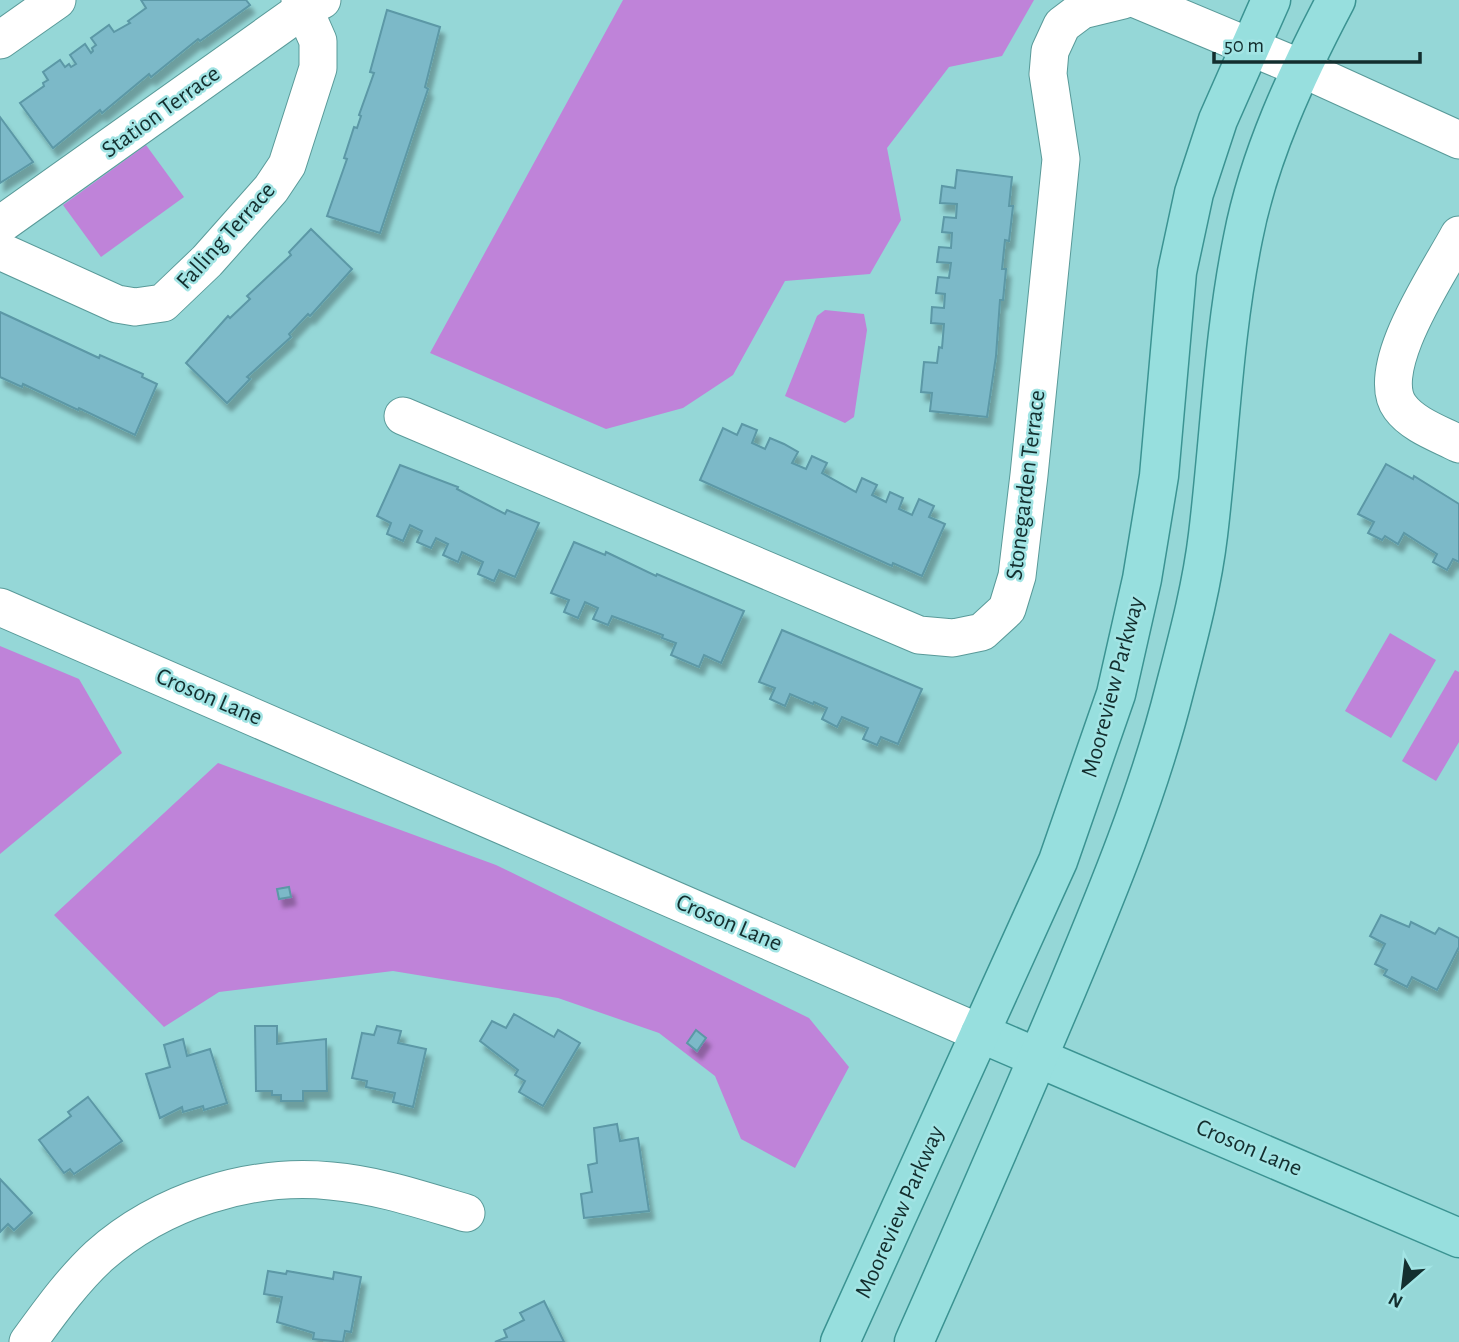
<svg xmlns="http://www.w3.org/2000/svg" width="1459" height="1342" font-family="'Alegreya Sans',sans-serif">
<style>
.green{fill:#bf83d9}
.building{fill:#7cb9c8;stroke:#5b98a6;stroke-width:2;filter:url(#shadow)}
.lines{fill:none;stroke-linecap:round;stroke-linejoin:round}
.minor-casing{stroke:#599a99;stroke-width:39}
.major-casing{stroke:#3b9392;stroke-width:41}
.minor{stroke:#fff;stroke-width:37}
.major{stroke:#97dfde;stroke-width:38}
.labels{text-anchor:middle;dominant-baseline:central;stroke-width:5;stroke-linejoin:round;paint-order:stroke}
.street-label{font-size:24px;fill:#132e2e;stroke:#a2e4e4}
</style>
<defs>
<filter id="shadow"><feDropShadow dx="4.5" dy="8" stdDeviation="2" flood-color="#0004"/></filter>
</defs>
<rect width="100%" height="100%" fill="#95d7d7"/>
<g class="green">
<polygon points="623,0 1034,0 1002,56 949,67 887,148 901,220 870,274 785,281 733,375 683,408 606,429 430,353"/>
<polygon points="146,145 184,197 101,257 63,205"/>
<polygon points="825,310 864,314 867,330 854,417 845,423 785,396 817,316"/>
<polygon points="1390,633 1436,660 1391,738 1345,711"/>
<polygon points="0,646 79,679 122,753 0,854"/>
<polygon points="1455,670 1459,672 1459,742 1436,781 1402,761"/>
<polygon points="218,763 496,865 809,1018 849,1067 795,1168 741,1139 715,1076 659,1033 558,998 393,971 219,992 164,1027 54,915"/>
</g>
<g class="building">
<polygon points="141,0 246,0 250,5 200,41 198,39 151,77 149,74 102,113 100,110 53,148 20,103 44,86 43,83 48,80 43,72 60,60 65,67 69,64 71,67 76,64 70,55 85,44 91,53 93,51 92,48 96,45 91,38 109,25 114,32 130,23 128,21 146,8"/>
<polygon points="387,10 440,27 425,87 428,89 380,233 327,216 347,159 344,158 354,127 357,128 361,116 359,115 374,73 370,72"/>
<polygon points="0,117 33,162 0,183"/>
<polygon points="957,170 1012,177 1009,206 1013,206 1009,241 1005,240 1002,269 1006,269 1003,300 1000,300 996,356 987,417 930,411 932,393 921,392 924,362 937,363 939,347 942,348 944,324 931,323 932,307 944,308 945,294 936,293 938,277 949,278 951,263 937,262 939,247 951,248 952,233 942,232 944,217 956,218 957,204 940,203 942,186 955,188"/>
<polygon points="311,229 352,269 310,316 308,314 289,334 291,337 247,377 250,379 227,403 186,363 228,316 230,318 250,299 247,296 291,255 289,252"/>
<polygon points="0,312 99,358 100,355 143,374 142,377 157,384 135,435 79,408 78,410 23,384 22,387 0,377"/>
<polygon points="742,424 757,430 752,443 765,449 770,438 784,444 798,452 792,463 806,469 812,456 827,463 822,473 856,492 862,478 877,485 872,495 886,502 890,492 903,498 899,509 912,515 919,499 934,506 929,517 945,524 922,576 893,563 892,566 700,480 723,428 737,435"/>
<polygon points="1386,464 1413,479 1414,476 1459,504 1459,562 1453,559 1447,570 1433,562 1437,554 1404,533 1398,544 1385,536 1382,540 1368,533 1374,522 1358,514"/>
<polygon points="400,465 458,487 457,489 505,514 507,510 539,523 515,577 499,570 494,581 478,574 483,562 462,552 458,562 443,555 448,544 436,538 431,548 417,542 422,531 410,525 403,541 387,534 391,523 377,516"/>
<polygon points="574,542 605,555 606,552 656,576 657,574 744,611 721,663 704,655 699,667 671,655 676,643 662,638 663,635 612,616 608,625 593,619 598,608 585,602 578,618 564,612 569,600 551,593"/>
<polygon points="782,630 922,689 898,744 881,737 877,745 863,739 868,728 842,717 837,727 822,719 827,708 814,702 813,704 790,694 785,706 770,699 775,688 759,682"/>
<polygon points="289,887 291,897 279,899 277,889"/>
<polygon points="1381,915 1409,927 1411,922 1435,934 1439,928 1459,938 1459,947 1437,990 1412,977 1407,987 1384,975 1387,970 1375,964 1385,944 1370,936"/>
<polygon points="514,1014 554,1037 558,1030 580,1043 543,1106 519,1092 525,1081 515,1075 518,1070 480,1041 492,1021 506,1028"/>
<polygon points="255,1026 277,1026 277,1044 326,1039 327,1091 303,1091 303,1101 281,1101 281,1095 272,1095 272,1091 256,1091"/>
<polygon points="377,1026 401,1031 398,1043 426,1049 413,1107 393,1102 395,1093 366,1087 367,1081 352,1078 362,1033 374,1035"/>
<polygon points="696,1030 706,1038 697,1051 687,1043"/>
<polygon points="183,1039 187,1056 210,1049 227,1103 204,1110 203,1106 183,1112 182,1107 160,1118 146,1074 170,1067 164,1045"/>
<polygon points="88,1097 122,1141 74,1174 70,1169 64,1173 39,1140 71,1116 68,1112"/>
<polygon points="617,1124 620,1141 638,1138 649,1211 584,1218 581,1194 592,1192 588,1165 597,1163 594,1128"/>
<polygon points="0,1179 32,1213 14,1230 8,1224 0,1232"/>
<polygon points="268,1271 286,1274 287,1271 333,1279 334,1272 361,1277 351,1332 345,1331 343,1342 313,1339 314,1333 277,1322 282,1297 264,1294"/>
<polygon points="544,1301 564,1342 495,1342 507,1337 504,1330 524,1320 520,1313"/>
</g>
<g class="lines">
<g class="minor-casing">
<g id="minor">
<polyline points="1138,0 1303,69 1459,140"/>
<polyline points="0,40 57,0"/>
<polyline points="0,225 305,8 322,0"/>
<path d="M1459,235C1440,271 1372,369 1400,407C1413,425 1440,434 1459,444"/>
<polyline points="0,251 117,304 135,307 163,303 207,261 271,189 287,165 318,68 318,41 300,0"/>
<polyline points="403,416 919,635 953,638 982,632 1007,609 1017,576 1029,475 1061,159 1048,74 1050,51 1062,25 1082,10 1123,0"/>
<polyline points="0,607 980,1033"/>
<path d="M28,1342C50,1312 72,1281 99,1256C161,1201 250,1173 331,1181C378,1185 422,1200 466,1213"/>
</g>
</g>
<g class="major-casing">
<g id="major">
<polyline points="980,1033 1459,1238"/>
<polyline points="840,1342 1058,861 1116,694 1142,579 1159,476 1177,272 1194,193 1218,120 1271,0"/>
<path d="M914,1342C966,1225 1017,1107 1067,989C1108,891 1149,792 1175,688C1188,638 1202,586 1208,535C1220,436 1223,336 1243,238C1259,155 1297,74 1336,0"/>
</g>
</g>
<use href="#minor" class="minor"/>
<use href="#major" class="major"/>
</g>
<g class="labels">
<g class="street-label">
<text transform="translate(161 112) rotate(-36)">Station Terrace</text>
<text transform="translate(226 236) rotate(-48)">Falling Terrace</text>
<text transform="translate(1026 485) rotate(-83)">Stonegarden Terrace</text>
<text transform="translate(1113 687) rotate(-75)">Mooreview Parkway</text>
<text transform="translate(209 697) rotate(23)">Croson Lane</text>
<text transform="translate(729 923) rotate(23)">Croson Lane</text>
<text transform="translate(1249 1148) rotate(23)">Croson Lane</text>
<text transform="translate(900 1212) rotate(-66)">Mooreview Parkway</text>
</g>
</g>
<g transform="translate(1403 1286) rotate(208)" stroke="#a2e4e4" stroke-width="5" paint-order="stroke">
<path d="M0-5L12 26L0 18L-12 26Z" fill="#132e2e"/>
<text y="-10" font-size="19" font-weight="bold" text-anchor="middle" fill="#132e2e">N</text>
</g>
<path d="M1214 52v10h206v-10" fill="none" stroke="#132e2e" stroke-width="3.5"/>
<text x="1224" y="52" font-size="21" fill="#132e2e" stroke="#a2e4e4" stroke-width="5" paint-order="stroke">50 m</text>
</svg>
